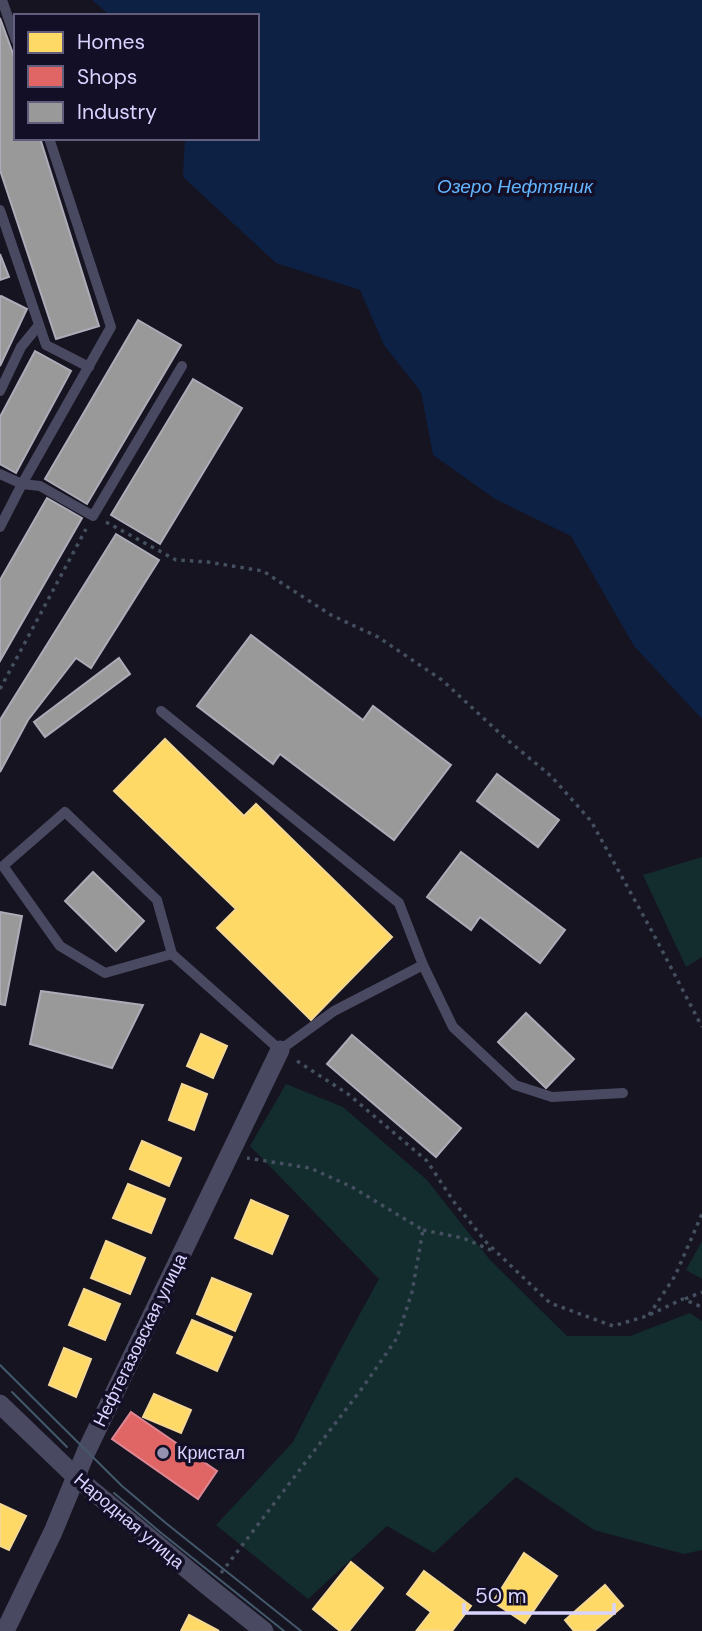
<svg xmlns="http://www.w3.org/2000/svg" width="702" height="1631" font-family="'DM Sans',sans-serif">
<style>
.green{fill:#132c2d}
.water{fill:#0d2144}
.homes{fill:#ffd966;stroke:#f4d894;stroke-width:2}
.shops{fill:#e06666;stroke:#de8794;stroke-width:2}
.industry{fill:#999;stroke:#acabb8;stroke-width:2}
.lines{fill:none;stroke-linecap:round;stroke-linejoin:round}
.path{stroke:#44505f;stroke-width:3.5;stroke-dasharray:3.5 5;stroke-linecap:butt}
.service{stroke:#4a4962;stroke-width:10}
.minor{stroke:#4a4962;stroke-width:19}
.tram{stroke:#43596b;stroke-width:2}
.poi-dot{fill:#9591b1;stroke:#130f26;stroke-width:2.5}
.labels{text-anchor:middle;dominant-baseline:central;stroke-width:7;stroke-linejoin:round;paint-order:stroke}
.street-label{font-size:18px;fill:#d9d4ff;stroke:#130f26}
.poi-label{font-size:18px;fill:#d9d4ff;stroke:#130f26;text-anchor:start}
.water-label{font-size:19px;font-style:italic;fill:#62b6ff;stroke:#130f26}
</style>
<rect width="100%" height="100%" fill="#161421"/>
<g class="green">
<polygon points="702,857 702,957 686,967 643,875"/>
<polygon points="286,1084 343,1107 427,1180 490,1260 567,1336 630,1336 690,1313 702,1321 702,1550 684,1554 594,1530 516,1477 434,1553 387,1526 308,1599 216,1525 293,1442 338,1354 379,1279 250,1146"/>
<polygon points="702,1241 702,1279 686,1270"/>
</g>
<polygon class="water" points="92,0 702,0 702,719 634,646 571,536 495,499 433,455 421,392 384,345 360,290 276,263 183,177 185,138 257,138 257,16 111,16"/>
<g class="homes">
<polygon points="165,739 244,816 256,804 392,937 311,1020 217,928 236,909 114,791"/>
<polygon points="201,1034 227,1046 213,1078 187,1066"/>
<polygon points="182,1084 207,1094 194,1130 169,1120"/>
<polygon points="142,1141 181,1158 169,1186 130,1169"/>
<polygon points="128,1184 165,1199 151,1233 113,1218"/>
<polygon points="251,1200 288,1216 272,1254 235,1238"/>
<polygon points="106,1241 145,1258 130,1294 91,1278"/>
<polygon points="212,1278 251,1294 235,1331 197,1314"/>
<polygon points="84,1289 120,1304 105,1340 69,1325"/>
<polygon points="192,1320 232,1337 217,1371 177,1353"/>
<polygon points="64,1348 91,1359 76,1397 49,1385"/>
<polygon points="154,1394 191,1410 181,1433 143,1417"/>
<polygon points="0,1504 26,1516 9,1550 0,1546"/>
<polygon points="524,1553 557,1576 525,1623 493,1602"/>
<polygon points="351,1562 383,1588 349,1631 340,1631 313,1609"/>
<polygon points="424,1571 471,1606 452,1631 417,1630 431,1612 407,1594"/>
<polygon points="605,1585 623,1606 594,1631 574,1631 565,1620"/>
<polygon points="189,1615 219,1631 181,1631"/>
</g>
<polygon class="shops" points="131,1412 217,1471 198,1499 112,1439"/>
<g class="industry">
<polygon points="0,18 16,62 16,138 40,138 99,326 56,339 0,170"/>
<polygon points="0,254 9,277 0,280"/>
<polygon points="1,296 27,309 0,366 0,298"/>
<polygon points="138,320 181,345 87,504 45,479"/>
<polygon points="35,351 71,371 16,473 0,464 0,417"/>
<polygon points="193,379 242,408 160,544 111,515"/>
<polygon points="47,498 82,518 0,661 0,580"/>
<polygon points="116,534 159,560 91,668 76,658 28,720 0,772 0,720"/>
<polygon points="251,635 363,720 373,706 451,765 394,840 280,754 273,764 197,706"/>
<polygon points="119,658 130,674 45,737 34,722"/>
<polygon points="497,774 559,820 538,847 477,801"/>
<polygon points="461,852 565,930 540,963 480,917 471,930 427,897"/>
<polygon points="93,872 144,921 116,951 65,901"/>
<polygon points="0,912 22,916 5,1005 0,1004"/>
<polygon points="41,991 143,1005 112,1068 30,1044"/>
<polygon points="526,1013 574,1059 546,1088 498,1042"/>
<polygon points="352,1035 461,1128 436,1157 327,1064"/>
</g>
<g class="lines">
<g class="path">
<polyline points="106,522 176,560 208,562 263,571 331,615 378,637 442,680 505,738 551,776 591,821 654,935 702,1027"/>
<polyline points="0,689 86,529"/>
<polyline points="297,1061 348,1094 427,1161 454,1202 486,1242 550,1303 613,1326 647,1316 683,1299 702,1307"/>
<polyline points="423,1230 463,1238 493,1251"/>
<polyline points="685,1299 702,1292"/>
<polyline points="649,1315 675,1276 702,1214"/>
<polyline points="221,1573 363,1387 397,1338 412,1292 423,1230 352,1187 310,1168 247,1158"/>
</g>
<g class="service">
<polyline points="2,0 16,40"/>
<polyline points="0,210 46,345 89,367"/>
<polyline points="0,391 21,347 39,325"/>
<polyline points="0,474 22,484 40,486 93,516 182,366"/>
<polyline points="0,527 22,484 111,327 49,138"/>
<polyline points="161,711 399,903 423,965"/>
<polyline points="172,954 105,973 60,946 3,866 65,812 157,900 172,954 280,1050 334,1011 423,965 453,1027 515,1085 552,1097 623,1093"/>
</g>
<g class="minor">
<polyline points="0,1404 76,1477 210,1588 264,1631"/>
<polyline points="5,1631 53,1532 86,1452 280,1050"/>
</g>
<g class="tram">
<polyline points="0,1365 122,1486 167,1524 301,1631"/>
<polyline points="12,1392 67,1447"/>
<polyline points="114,1493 160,1532 284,1631"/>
</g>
</g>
<circle class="poi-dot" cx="163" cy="1453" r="7"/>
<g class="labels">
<g class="street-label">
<text transform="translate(140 1340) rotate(-64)">Нефтегазовская улица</text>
<text transform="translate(129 1521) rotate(40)">Народная улица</text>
</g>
<g class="poi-label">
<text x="177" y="1453">Кристал</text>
</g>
<g class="water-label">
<text x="515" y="186">Озеро Нефтяник</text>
</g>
</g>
<rect x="14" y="14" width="245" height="126" fill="#130f26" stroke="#625e7d" stroke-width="2"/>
<rect x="28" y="32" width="35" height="21" fill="#ffd966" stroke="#625e7d" stroke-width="2"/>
<text x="77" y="49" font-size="21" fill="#d9d4ff">Homes</text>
<rect x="28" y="66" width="35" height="21" fill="#e06666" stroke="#625e7d" stroke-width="2"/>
<text x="77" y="84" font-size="21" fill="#d9d4ff">Shops</text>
<rect x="28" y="102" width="35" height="21" fill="#999999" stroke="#625e7d" stroke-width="2"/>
<text x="77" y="119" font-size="21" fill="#d9d4ff">Industry</text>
<path d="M464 1603v10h150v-10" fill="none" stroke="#d9d4ff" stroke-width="3.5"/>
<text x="475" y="1603" font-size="21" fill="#d9d4ff" stroke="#130f26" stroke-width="5" paint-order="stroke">50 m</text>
</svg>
